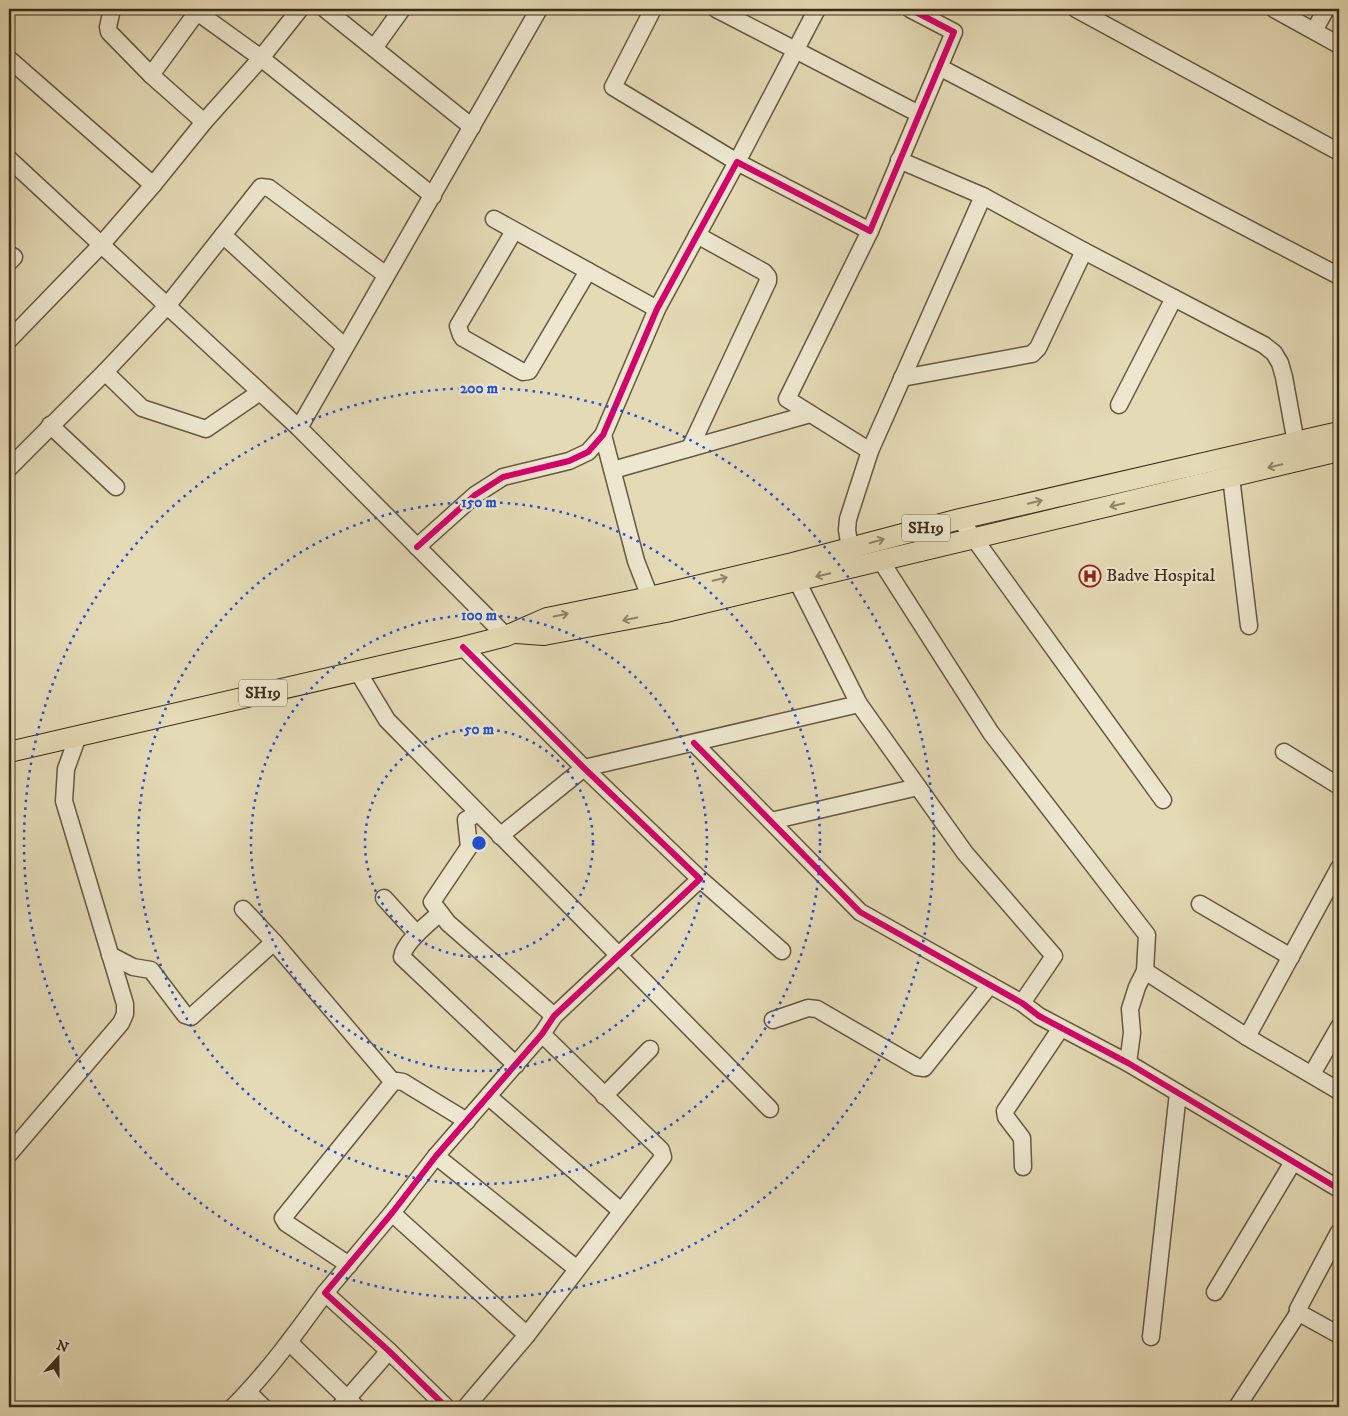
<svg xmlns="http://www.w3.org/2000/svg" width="1348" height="1416" font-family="'IM FELL DW Pica',serif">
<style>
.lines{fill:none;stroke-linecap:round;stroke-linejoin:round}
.minor-casing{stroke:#655841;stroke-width:19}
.major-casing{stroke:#3b2c1a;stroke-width:22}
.minor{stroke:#ede7cf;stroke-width:16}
.major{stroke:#e4dab5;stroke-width:20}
.cycleway-casing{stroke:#ede7cf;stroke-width:9}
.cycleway{stroke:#d6006c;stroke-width:6}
.oneway{stroke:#908368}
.ring{fill:none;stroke:#1d4ed8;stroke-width:2.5;stroke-dasharray:2.5 5}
.labels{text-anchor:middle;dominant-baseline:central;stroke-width:4.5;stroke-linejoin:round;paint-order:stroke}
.shield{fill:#ede7cf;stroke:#706450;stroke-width:1}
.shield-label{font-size:16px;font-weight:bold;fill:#3b2c1a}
.poi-label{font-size:18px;fill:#3b2c1a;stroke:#ede7cf;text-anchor:start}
.centre{fill:#1d4ed8;stroke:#ede7cf;stroke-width:2.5}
.ring-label{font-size:15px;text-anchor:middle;font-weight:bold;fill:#1d4ed8;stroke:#ede7cf;stroke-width:4.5;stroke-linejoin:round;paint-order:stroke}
</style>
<rect width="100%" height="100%" fill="#e4dab5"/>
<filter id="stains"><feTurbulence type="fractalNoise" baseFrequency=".004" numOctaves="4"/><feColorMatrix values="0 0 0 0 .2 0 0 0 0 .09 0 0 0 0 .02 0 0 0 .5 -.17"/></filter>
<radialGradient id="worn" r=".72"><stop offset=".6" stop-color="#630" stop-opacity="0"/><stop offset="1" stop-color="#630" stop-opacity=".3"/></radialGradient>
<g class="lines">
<g class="minor-casing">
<g id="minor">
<polyline points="112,9 108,27 109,32 151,75 204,122"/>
<polyline points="193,9 261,58 300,9"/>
<polyline points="325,9 472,127"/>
<polyline points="653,9 613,87 737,162 817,9"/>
<polyline points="716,9 919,114"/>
<polyline points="1076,9 1339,152"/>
<polyline points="1274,9 1339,45"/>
<polyline points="1314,31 1326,9"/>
<polyline points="374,48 402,9"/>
<polyline points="9,59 153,185"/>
<polyline points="939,67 1339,276"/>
<polyline points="151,75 197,12"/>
<polyline points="9,159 299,428 506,636"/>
<polyline points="983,196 1084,251 1264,345 1274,353 1280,363 1284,377 1298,454"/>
<polyline points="494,219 657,309"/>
<polyline points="514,231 458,326 461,335 463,338 523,372 529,371 588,271"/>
<polyline points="223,235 345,347"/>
<polyline points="9,254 14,257 9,262"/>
<polyline points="9,340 101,245 153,185 204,122 261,58 433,196"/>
<polyline points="105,372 142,408 206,429 260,392"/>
<polyline points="902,378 1032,354 1038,348 1084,251"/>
<polyline points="1119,405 1174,298"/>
<polyline points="50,425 116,487"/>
<polyline points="299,428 539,9"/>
<polyline points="603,435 636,561 650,597 652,608"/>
<polyline points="690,448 768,281 768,277 764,272 697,235"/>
<polyline points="870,451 983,196 899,160"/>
<polyline points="9,468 105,372 167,306 261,187 269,188 386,275"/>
<polyline points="613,470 810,414"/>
<polyline points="1231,477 1249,626"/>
<polyline points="960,519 1163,800"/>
<polyline points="417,547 475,495 503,477 569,461 588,452 603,435 657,309 737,162 870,231 954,32 910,9"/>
<polyline points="852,560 847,530 848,519 870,451 787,399 870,231"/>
<polyline points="881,561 991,733 1147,935 1145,971 1137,987 1130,1009 1132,1033 1128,1063"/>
<polyline points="797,581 859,704 965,853 1054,956 1022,1003"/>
<polyline points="358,672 387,720 770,1109"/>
<polyline points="694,743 860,912 1022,1003 1039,1016 1128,1063 1339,1189"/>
<polyline points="1284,752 1339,786"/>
<polyline points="478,813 466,820 469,847 432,902 448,923 554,1016"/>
<polyline points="771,821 918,787"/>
<polyline points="500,836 584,768 859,704"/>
<polyline points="700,879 782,951"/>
<polyline points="384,898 417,934"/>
<polyline points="1200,904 1291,957"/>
<polyline points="243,909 274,942 393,1082"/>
<path d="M440,913C429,923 404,942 402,957L516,1065"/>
<polyline points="110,955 133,967 151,970 185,1015 191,1017 274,942"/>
<polyline points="1145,971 1247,1037 1339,1091"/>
<polyline points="773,1020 808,1008 817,1009 917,1067 924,1068 990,985"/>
<polyline points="1247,1037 1339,868"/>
<polyline points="1312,1074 1339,1027"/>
<polyline points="604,1096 650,1049"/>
<polyline points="489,1097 621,1211"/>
<polyline points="9,1154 121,1023 125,1014 125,1004 64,801 66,769 78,736"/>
<polyline points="436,1156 577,1269"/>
<polyline points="1023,1167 1022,1138 1006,1117 1005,1111 1061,1028"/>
<polyline points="392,1213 527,1335"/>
<polyline points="1339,1232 1298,1309 1303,1315 1339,1335"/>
<polyline points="349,1265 286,1223 283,1218 393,1082 397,1081 403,1082 467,1121"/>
<polyline points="1215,1292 1293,1162"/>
<polyline points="1151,1337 1178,1093"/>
<polyline points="289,1342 356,1407"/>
<polyline points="248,1392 263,1407"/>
<path d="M233,1407C267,1373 296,1333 325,1293"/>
<polyline points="340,1407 389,1351"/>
<polyline points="446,1407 389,1351 325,1293 392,1213 436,1156 542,1034 554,1016 700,879 584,768 463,647"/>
<polyline points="466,1407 527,1335 663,1157 661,1150 542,1034"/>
<polyline points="1237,1407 1299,1312"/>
</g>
</g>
<g class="major-casing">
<g id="major">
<polyline points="516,633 544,635 666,612 1339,451"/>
<polyline points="9,752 463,647 506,636 547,618 650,597 793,563 960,519 1339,432"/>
</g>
</g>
<use href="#minor" class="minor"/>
<use href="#major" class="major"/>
<g class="cycleway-casing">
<g id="cycleway">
<polyline points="417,547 475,495 503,477 569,461 588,452 603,435 657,309 737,162 870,231 954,32 910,9"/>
<polyline points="694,743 860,912 1022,1003 1039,1016 1128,1063 1339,1189"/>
<polyline points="446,1407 389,1351 325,1293 392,1213 436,1156 542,1034 554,1016 700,879 584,768 463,647"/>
</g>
</g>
<use href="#cycleway" class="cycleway"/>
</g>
<defs><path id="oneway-shaft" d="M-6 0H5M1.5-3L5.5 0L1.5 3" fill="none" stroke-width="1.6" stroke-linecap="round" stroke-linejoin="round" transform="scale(1.25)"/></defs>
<g class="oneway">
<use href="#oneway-shaft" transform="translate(1275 466) rotate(167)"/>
<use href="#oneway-shaft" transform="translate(1035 502) rotate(-13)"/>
<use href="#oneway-shaft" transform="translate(1117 505) rotate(166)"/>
<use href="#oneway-shaft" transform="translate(877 541) rotate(-15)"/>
<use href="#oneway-shaft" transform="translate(823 575) rotate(167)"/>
<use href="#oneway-shaft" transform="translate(720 579) rotate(-13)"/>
<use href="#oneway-shaft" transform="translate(561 615) rotate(-12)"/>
<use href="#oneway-shaft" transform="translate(630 619) rotate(169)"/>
</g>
<g class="ring">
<circle cx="479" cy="843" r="114"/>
<circle cx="479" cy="843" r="228"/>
<circle cx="479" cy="843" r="341"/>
<circle cx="479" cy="843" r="455"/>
</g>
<defs>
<g id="hospital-ring" transform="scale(1.125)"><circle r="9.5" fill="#ede7cf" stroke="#8f2418" stroke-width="1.5"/><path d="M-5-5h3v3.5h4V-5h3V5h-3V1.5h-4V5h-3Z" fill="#8f2418"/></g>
</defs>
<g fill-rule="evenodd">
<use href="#hospital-ring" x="1090" y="576"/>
</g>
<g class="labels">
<g class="shield">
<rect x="902" y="514.5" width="48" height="27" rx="4"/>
<rect x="239" y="679.5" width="48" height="27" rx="4"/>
</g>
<g class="shield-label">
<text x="926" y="528">SH19</text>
<text x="263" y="693">SH19</text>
</g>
<g class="poi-label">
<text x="1106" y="576">Badve Hospital</text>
</g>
</g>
<circle cx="479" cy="843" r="8" class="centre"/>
<g class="ring-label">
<text x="479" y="393">200 m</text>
<text x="479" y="507">150 m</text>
<text x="479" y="620">100 m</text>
<text x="479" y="734">50 m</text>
</g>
<rect width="1348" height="1416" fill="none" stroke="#e4dab5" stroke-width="30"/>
<rect x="10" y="10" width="1328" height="1396" fill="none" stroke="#3b2c1a" stroke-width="2.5"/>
<rect x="15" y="15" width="1318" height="1386" fill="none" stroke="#3b2c1a"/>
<g transform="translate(58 1358) rotate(21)" stroke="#ede7cf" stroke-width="4" paint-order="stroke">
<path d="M0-4L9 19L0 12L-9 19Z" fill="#3b2c1a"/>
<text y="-8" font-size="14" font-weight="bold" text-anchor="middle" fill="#3b2c1a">N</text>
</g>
<rect width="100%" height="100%" filter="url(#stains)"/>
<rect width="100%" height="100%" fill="url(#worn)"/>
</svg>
